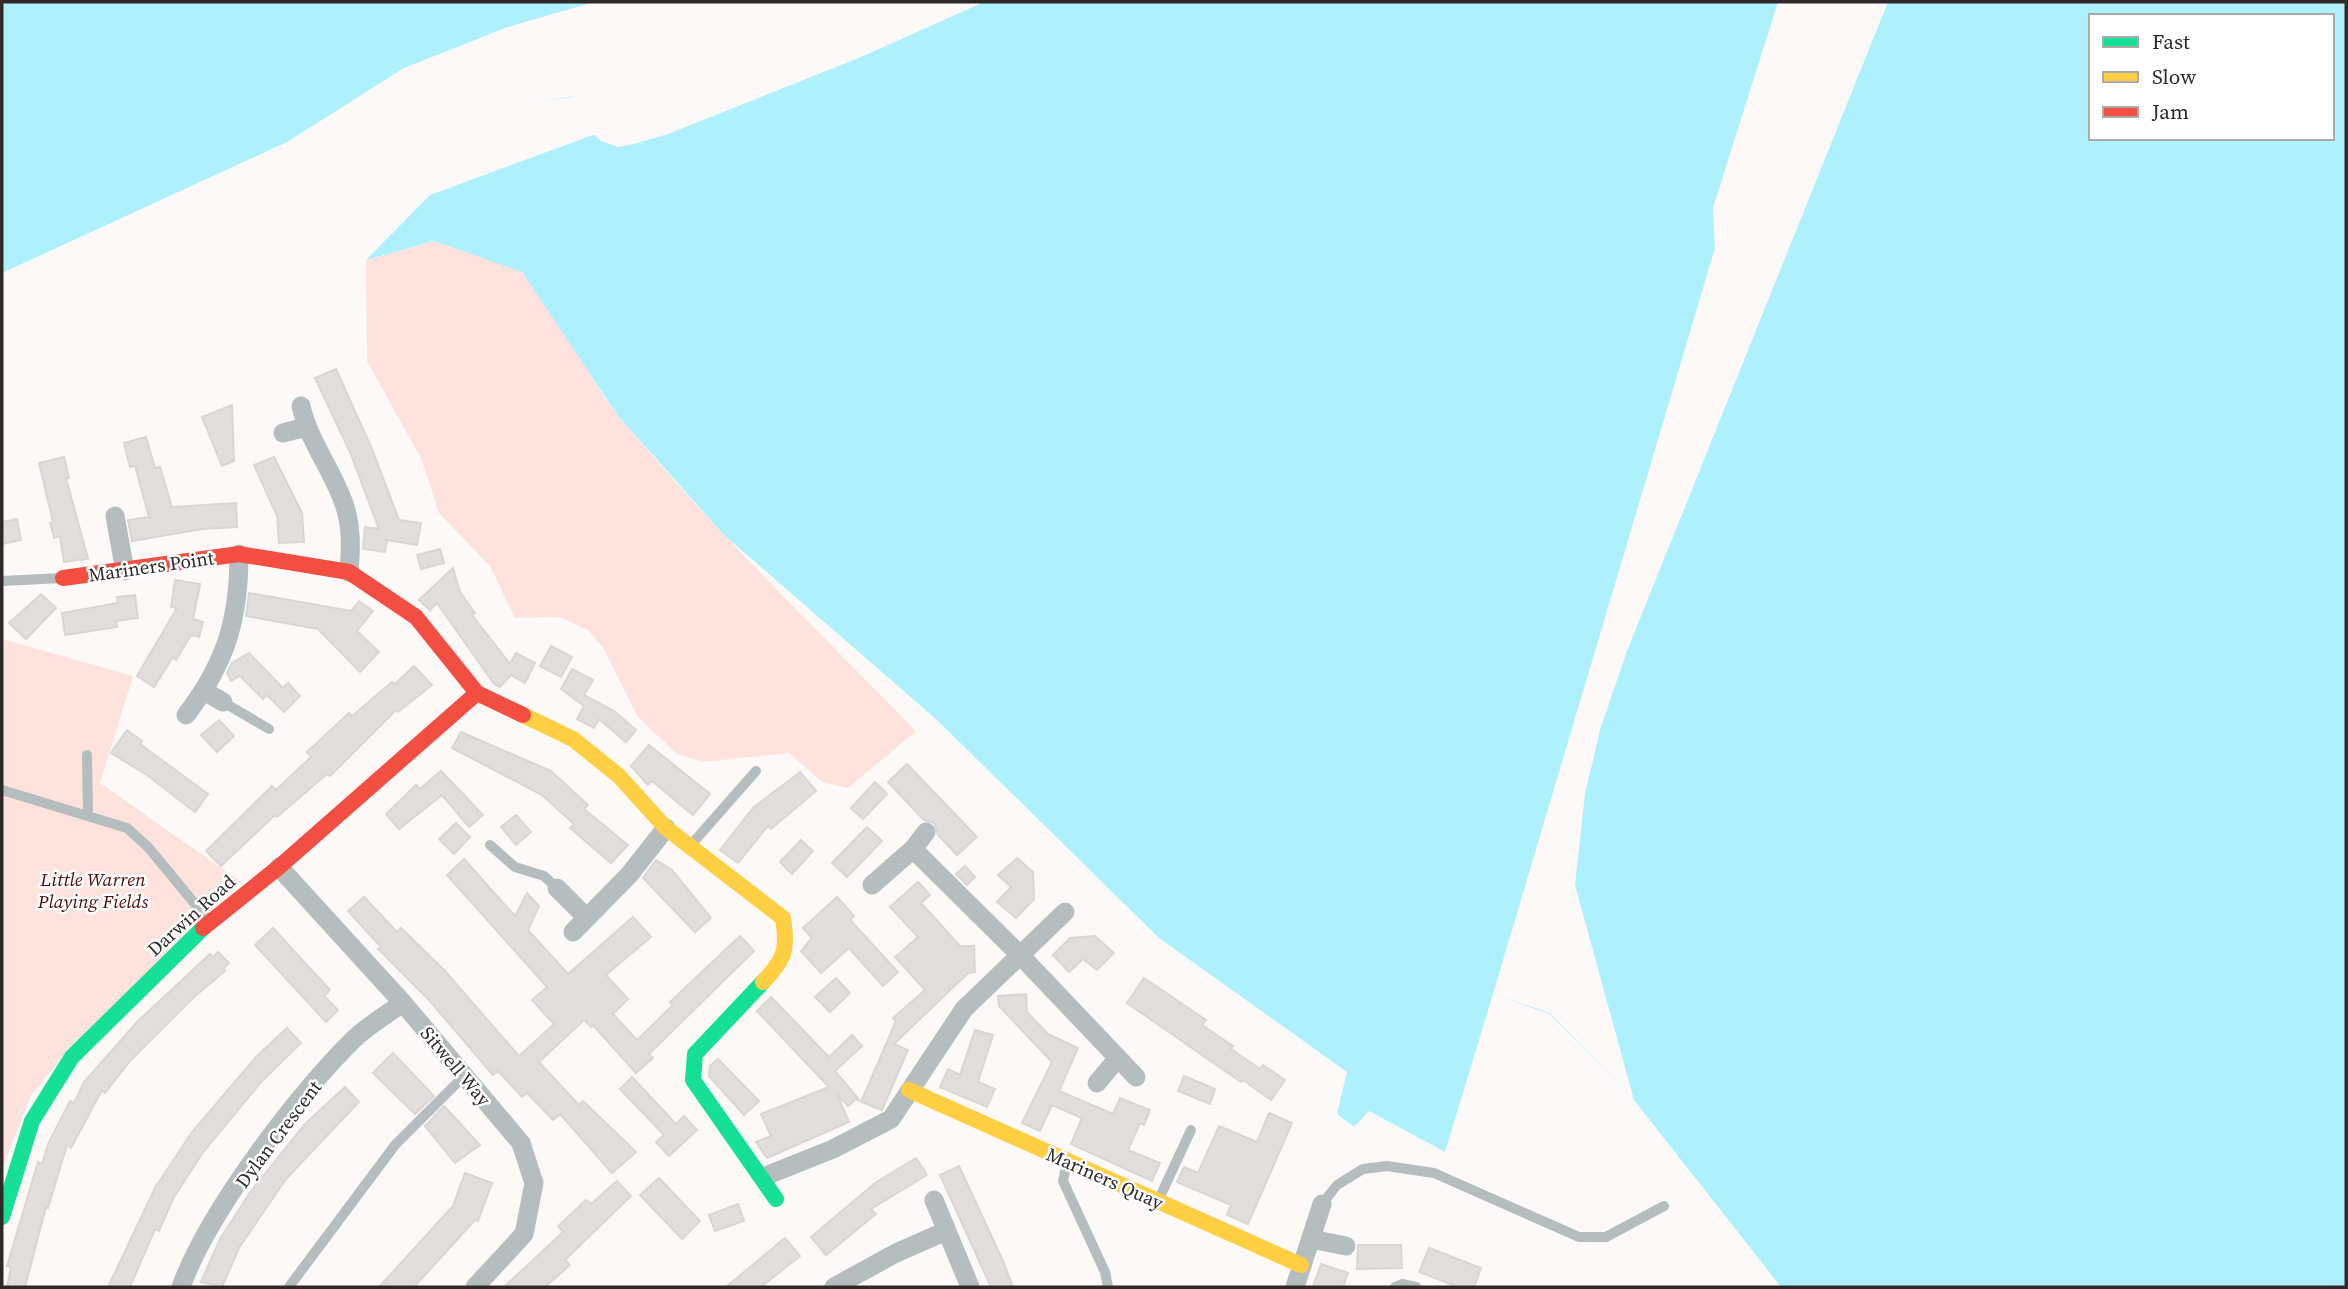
<svg xmlns="http://www.w3.org/2000/svg" width="2348" height="1289" font-family="'Source Serif 4',serif">
<style>
.green{fill:#fde2de}
.water{fill:#aef1fc;fill-rule:evenodd}
.pier{fill:#fdf9f8}
.building{fill:#e3dede;stroke:#dad6d5;stroke-width:2}
.lines{fill:none;stroke-linecap:round;stroke-linejoin:round}
.lane{stroke:#b5bdbe;stroke-width:10}
.street{stroke:#b5bdbe;stroke-width:19}
.fast{stroke:#16e098;stroke-width:16}
.slow{stroke:#ffcf43;stroke-width:16}
.jam{stroke:#f24e42;stroke-width:16}
.labels{text-anchor:middle;dominant-baseline:central;stroke-width:5;stroke-linejoin:round;paint-order:stroke}
.street-label{font-size:19px;fill:#2f2a29;stroke:#fff}
.park-label{font-size:19px;font-style:italic;fill:#520e09;stroke:#fff}
</style>
<rect width="100%" height="100%" fill="#fdf9f8"/>
<g class="green">
<path d="M434,241C466,246 498,250 522,273C565,313 583,374 620,418C712,528 816,629 916,731L848,788L822,782L789,753L703,762L677,754L638,717L604,649L588,630L559,617L515,618L490,566L439,513L422,460L367,361L366,260Z"/>
<polygon points="2,639 133,676 100,783 241,882 70,1048 31,1095 2,1169"/>
</g>
<path class="water" d="M2,2H2346V1287H1781L1634,1100L1550,1014L1493,994L1445,1152L1369,1111L1354,1127L1337,1114L1347,1072L1159,938L937,720L725,536L618,416L522,272L434,241L366,260L430,195L707,93L666,83L394,123L2,300ZM2091,16H2332V138H2091Z"/>
<g class="pier">
<polygon points="594,2 984,2 861,57 668,134 634,144 618,147 601,141 591,132 696,93 666,87 576,99 573,96 395,127 330,167 2,304 2,273 287,142 404,68 508,27"/>
<polygon points="1778,2 1888,2 1627,651 1600,730 1585,794 1575,885 1634,1100 1550,1013 1493,994 1715,248 1713,208"/>
</g>
<g class="building">
<polygon points="336,369 372,449 399,520 421,523 417,545 387,540 385,552 363,549 365,527 379,529 350,452 315,378"/>
<polygon points="232,405 234,461 222,466 202,417"/>
<polygon points="146,437 155,468 160,467 172,507 236,503 237,527 202,529 132,541 128,520 149,517 135,466 130,467 124,443"/>
<polygon points="64,457 69,478 66,478 88,559 64,562 60,536 54,538 50,523 53,522 39,463"/>
<polygon points="274,457 302,513 304,542 279,543 277,516 254,465"/>
<polygon points="17,519 21,540 2,544 2,522"/>
<polygon points="440,549 444,563 421,569 417,555"/>
<polygon points="453,568 460,592 475,613 472,615 510,664 516,653 535,663 525,683 511,675 500,687 494,684 437,603 430,610 419,600"/>
<polygon points="175,580 200,584 193,619 203,622 199,637 191,635 176,660 173,657 154,687 137,676 177,608 171,607"/>
<polygon points="249,593 351,611 359,601 373,611 357,631 379,652 360,672 318,629 246,616"/>
<polygon points="41,594 56,608 26,639 9,623"/>
<polygon points="135,595 138,618 116,621 117,627 65,635 62,613 118,603 117,597"/>
<polygon points="551,646 572,657 561,677 540,666"/>
<polygon points="249,653 283,688 288,683 300,696 284,712 267,695 263,699 240,676 231,681 227,673 232,663"/>
<polygon points="414,666 432,685 398,712 396,710 330,776 327,774 277,817 275,815 221,866 206,851 272,786 276,790 311,757 307,752 349,713 352,716 392,682 395,684"/>
<polygon points="572,669 593,680 584,695 614,711 636,730 626,742 599,719 594,728 577,719 584,706 561,689"/>
<polygon points="219,720 234,736 217,752 201,735"/>
<polygon points="127,730 142,741 140,744 208,794 195,812 147,775 111,753"/>
<polygon points="461,732 551,771 588,805 584,809 628,845 611,863 570,828 574,824 542,795 452,748"/>
<polygon points="649,745 710,794 693,815 652,781 648,785 631,766"/>
<polygon points="907,764 977,837 957,855 938,835 934,823 924,820 888,782"/>
<polygon points="441,771 483,815 469,827 442,795 399,829 386,814 416,785 420,789"/>
<polygon points="800,772 816,791 771,829 768,826 738,863 720,850 753,808"/>
<polygon points="875,782 887,794 863,819 851,808"/>
<polygon points="516,815 531,832 516,845 501,827"/>
<polygon points="456,823 470,837 454,854 439,839"/>
<polygon points="867,827 882,841 847,877 832,863"/>
<polygon points="801,840 813,851 792,874 780,862"/>
<polygon points="1017,858 1033,872 1034,899 1016,918 997,902 1011,887 998,875"/>
<polygon points="464,859 515,916 527,893 539,906 528,930 568,974 633,917 651,937 606,975 628,999 613,1014 637,1040 673,1005 670,1002 740,936 754,951 649,1054 653,1058 636,1073 593,1025 591,1027 584,1020 539,1062 579,1105 583,1101 636,1152 612,1173 560,1114 553,1120 527,1093 522,1097 498,1071 493,1075 429,1000 378,949 381,947 348,911 364,897 397,932 401,928 445,971 519,1056 554,1024 532,1000 547,987 447,875"/>
<polygon points="656,860 672,870 711,918 695,932 643,878"/>
<polygon points="965,866 975,877 967,885 956,874"/>
<polygon points="918,882 930,895 921,903 960,946 974,946 975,972 968,973 894,1044 908,1050 882,1110 861,1102 896,1021 893,1018 925,990 895,957 918,937 890,907"/>
<polygon points="837,897 854,916 850,920 898,972 883,986 849,948 821,973 801,951 812,938 803,928"/>
<polygon points="273,928 330,990 324,996 338,1010 326,1022 255,945"/>
<polygon points="1095,936 1114,953 1097,970 1083,959 1069,972 1053,955 1070,938"/>
<polygon points="218,952 229,963 223,969 225,971 194,997 130,1061 105,1093 102,1090 71,1148 67,1145 48,1208 46,1207 25,1287 7,1287 11,1267 7,1266 38,1162 42,1164 48,1144 70,1101 74,1103 84,1082 137,1022 210,954 213,957"/>
<polygon points="836,978 850,993 830,1012 815,997"/>
<polygon points="1144,978 1206,1020 1202,1025 1233,1046 1231,1049 1260,1069 1263,1065 1285,1080 1271,1100 1243,1080 1241,1082 1127,1003"/>
<polygon points="1026,994 1027,1012 1048,1034 1078,1048 1059,1091 1113,1114 1120,1098 1150,1110 1144,1125 1140,1123 1128,1150 1160,1163 1152,1181 1071,1144 1082,1118 1052,1105 1040,1131 1022,1123 1052,1062 999,1006 998,996"/>
<polygon points="771,997 829,1057 852,1035 862,1046 835,1071 860,1101 856,1099 848,1106 837,1094 849,1122 767,1158 756,1142 771,1136 761,1114 829,1087 757,1011"/>
<polygon points="287,1028 301,1043 262,1081 204,1151 174,1197 159,1231 155,1229 130,1287 108,1287 155,1188 192,1132 256,1057"/>
<polygon points="975,1030 993,1035 978,1082 995,1089 987,1107 940,1087 948,1069 960,1075"/>
<polygon points="393,1053 434,1096 415,1114 373,1073"/>
<polygon points="718,1059 759,1101 744,1115 709,1076 710,1066"/>
<polygon points="1184,1076 1215,1089 1210,1104 1178,1091"/>
<polygon points="632,1077 676,1124 684,1116 697,1130 669,1156 656,1142 664,1135 620,1089"/>
<polygon points="345,1087 359,1102 286,1179 239,1248 222,1287 201,1282 220,1239 251,1191 305,1124"/>
<polygon points="444,1106 480,1145 455,1163 425,1126"/>
<polygon points="1269,1113 1292,1123 1248,1224 1227,1215 1231,1205 1177,1182 1184,1167 1198,1173 1219,1126 1257,1142"/>
<polygon points="916,1158 927,1175 871,1209 876,1214 826,1255 811,1237 875,1183"/>
<polygon points="959,1166 1003,1261 1013,1287 991,1287 940,1175"/>
<polygon points="465,1173 492,1183 478,1221 475,1220 414,1287 379,1287 453,1206"/>
<polygon points="659,1178 700,1221 682,1239 640,1195"/>
<polygon points="617,1181 631,1196 565,1260 570,1265 545,1287 504,1287 563,1232 558,1226 586,1200 591,1204"/>
<polygon points="738,1204 744,1221 715,1231 709,1215"/>
<polygon points="785,1238 800,1256 761,1287 726,1287"/>
<polygon points="1358,1245 1401,1245 1402,1268 1357,1269"/>
<polygon points="1429,1248 1481,1268 1474,1287 1458,1287 1419,1272"/>
<polygon points="1321,1264 1348,1273 1343,1287 1313,1287"/>
</g>
<g class="lines">
<g class="lane">
<polyline points="2,581 62,578"/>
<polyline points="223,702 269,729"/>
<polyline points="87,755 88,815"/>
<polyline points="2,790 127,828 148,847 209,921"/>
<polyline points="490,845 515,867 544,876 557,888"/>
<polyline points="690,846 756,771"/>
<polyline points="1067,1162 1063,1181 1105,1272 1108,1287"/>
<polyline points="1158,1201 1191,1130"/>
<polyline points="1322,1204 1337,1185 1363,1169 1387,1166 1434,1173 1579,1237 1606,1237 1664,1206"/>
<polyline points="289,1287 395,1145 464,1076"/>
<polyline points="1395,1287 1402,1284 1416,1287"/>
</g>
<g class="street">
<path d="M301,406C309,441 331,468 343,501C352,524 351,548 349,572"/>
<polyline points="283,433 306,427"/>
<polyline points="115,516 125,571"/>
<polyline points="204,691 223,702"/>
<path d="M186,715C226,663 239,619 239,554"/>
<polyline points="913,849 1020,955 1136,1077"/>
<polyline points="279,867 403,1003 521,1143 534,1183 524,1234 475,1287"/>
<polyline points="872,885 913,849 926,832"/>
<polyline points="557,888 586,917"/>
<polyline points="573,932 629,875 666,828"/>
<polyline points="1097,1083 1117,1059"/>
<polyline points="763,1177 833,1149 891,1119 964,1009 1065,912"/>
<polyline points="934,1200 970,1287"/>
<polyline points="1311,1239 1346,1246"/>
<path d="M181,1287C208,1212 297,1095 355,1038C369,1025 387,1014 403,1003"/>
<polyline points="834,1287 896,1253 946,1231"/>
<polyline points="1295,1287 1322,1204"/>
</g>
<g class="fast">
<polyline points="763,982 695,1054 693,1080 776,1199"/>
<polyline points="2,1217 32,1121 72,1057 203,928"/>
</g>
<g class="slow">
<path d="M523,715L573,739L619,776L666,828L783,918C788,950 785,959 763,982"/>
<polyline points="909,1090 1301,1265"/>
</g>
<g class="jam">
<polyline points="63,578 239,554 349,572 416,617 477,693 523,715"/>
<polyline points="203,928 279,867 477,693"/>
</g>
</g>
<g class="labels">
<g class="street-label">
<text transform="translate(151 566) rotate(-8)">Mariners Point</text>
<text transform="translate(191 915) rotate(-42)">Darwin Road</text>
<text transform="translate(456 1066) rotate(50)">Sitwell Way</text>
<text transform="translate(278 1134) rotate(-53)">Dylan Crescent</text>
<text transform="translate(1105 1178) rotate(24)">Mariners Quay</text>
</g>
<g class="park-label">
<text x="93" y="879">Little Warren<tspan x="93" dy="22">Playing Fields</tspan></text>
</g>
</g>
<rect width="2348" height="1289" fill="none" stroke="#2f2a29" stroke-width="7"/>
<rect x="2089" y="14" width="245" height="126" fill="#ffffff" stroke="#acaaa9" stroke-width="2"/>
<rect x="2103" y="37" width="35" height="10" fill="#16e098" stroke="#acaaa9" stroke-width="2"/>
<text x="2152" y="49" font-size="21" fill="#2f2a29">Fast</text>
<rect x="2103" y="72" width="35" height="10" fill="#ffcf43" stroke="#acaaa9" stroke-width="2"/>
<text x="2152" y="84" font-size="21" fill="#2f2a29">Slow</text>
<rect x="2103" y="107" width="35" height="10" fill="#f24e42" stroke="#acaaa9" stroke-width="2"/>
<text x="2152" y="119" font-size="21" fill="#2f2a29">Jam</text>
</svg>
